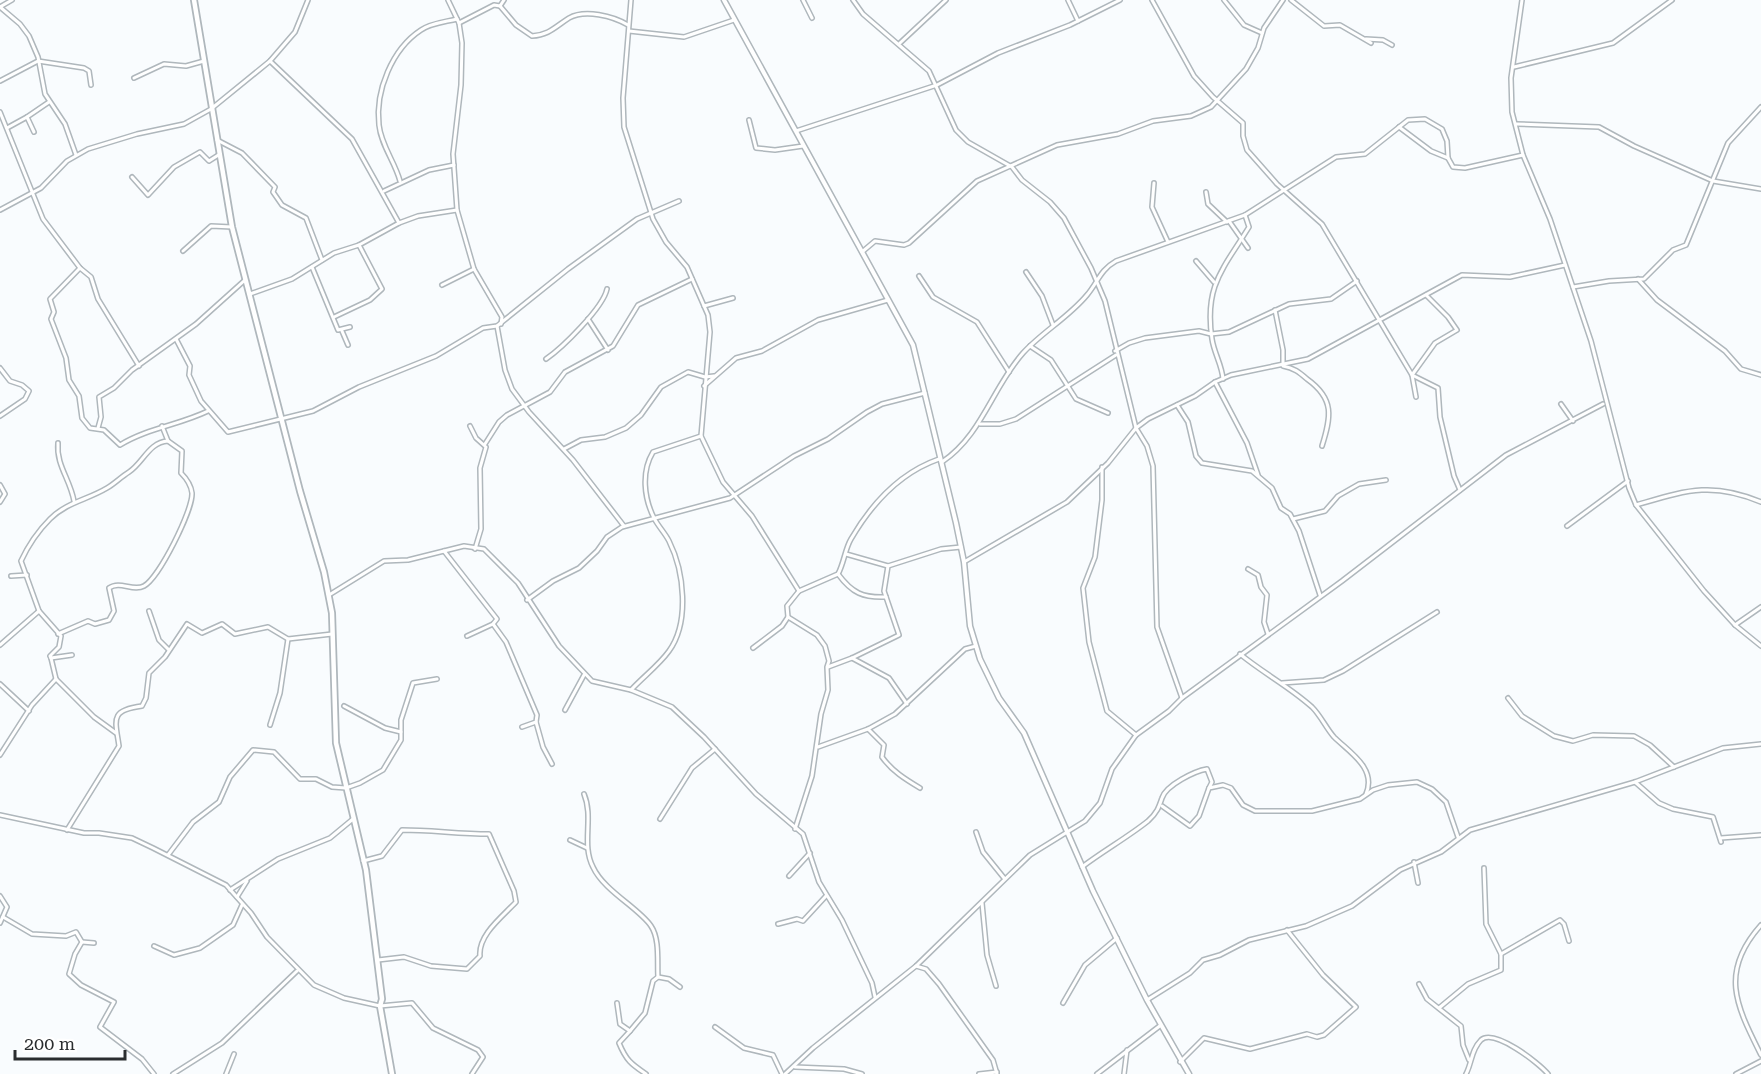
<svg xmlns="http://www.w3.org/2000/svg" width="1761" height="1074" font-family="'Roboto Serif',serif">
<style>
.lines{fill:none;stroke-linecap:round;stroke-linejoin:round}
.minor-casing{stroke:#afb7bc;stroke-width:6}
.tertiary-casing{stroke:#afb7bc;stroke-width:7}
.secondary-casing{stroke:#afb7bc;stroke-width:8}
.minor{stroke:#fff;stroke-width:3}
.tertiary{stroke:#fff;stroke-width:4}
.secondary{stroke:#fff;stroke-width:4.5}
</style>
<rect width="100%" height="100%" fill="#f9fcfe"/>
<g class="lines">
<g class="minor-casing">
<g id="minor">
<polyline points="448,0 459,23 462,43 461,85 453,154 457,210 474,269 502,317 501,324"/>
<path d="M631,0L623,98L624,127L653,219L666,242L687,267L708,315L710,332L701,436L723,482L752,516L799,591L838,574C844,563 845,549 851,539C872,503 899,473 939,459"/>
<polyline points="803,0 812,18"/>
<polyline points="853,0 863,14 929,71 956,130 968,142 1012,167 1022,180 1050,202 1064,218 1091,268 1105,301 1136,428 1147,446 1153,466 1157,627 1182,698"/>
<polyline points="1068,0 1078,21"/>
<polyline points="1152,0 1194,76 1213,97 1243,123 1243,136 1247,150 1277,184 1322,224 1412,375 1416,397"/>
<polyline points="1224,0 1244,25 1262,33"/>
<polyline points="1291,0 1324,26 1340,25 1371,43"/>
<polyline points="1522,0 1511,78 1512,112 1523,155 1550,219 1591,341 1629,488 1636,505 1704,591 1735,625 1761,646"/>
<path d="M500,6L516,25L532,36C549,35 555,27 569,18C585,9 613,16 628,25"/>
<polyline points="0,7 20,24 29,36 38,57 45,94 65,124 76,155"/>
<polyline points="0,7 12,0"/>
<polyline points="459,23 494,5 500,6 504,0"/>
<polyline points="629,31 684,37 734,20"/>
<polyline points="1366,39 1383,40 1392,45"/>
<polyline points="900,43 946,0"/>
<polyline points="270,61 352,139 399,223"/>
<polyline points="1514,67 1613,43 1672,0"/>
<polyline points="134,78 164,64 186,66 204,61"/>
<polyline points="0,81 38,61 84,68 89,71 91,85"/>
<polyline points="0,112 43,219 80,268 91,277 98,299 139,366"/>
<polyline points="27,117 49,102"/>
<polyline points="749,120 756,148 775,150 803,146"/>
<polyline points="1516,124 1599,127 1634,146 1713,181 1761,189"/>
<polyline points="1399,127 1431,151 1448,158"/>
<polyline points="7,128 27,117 34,132"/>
<polyline points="796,131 937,85 998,53 1070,25 1120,0"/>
<polyline points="217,140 242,153 275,187 273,192 282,205 306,218 322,260"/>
<polyline points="132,177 148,195 174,167 200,152 209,161 220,154"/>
<path d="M400,181C395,162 381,145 379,125C375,91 392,49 421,30C431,23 445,22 457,19"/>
<polyline points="1154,183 1152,207 1168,242"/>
<polyline points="384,191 429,170 454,165"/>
<polyline points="1206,192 1208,204 1227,222"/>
<polyline points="0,210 41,188 67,161 88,149 137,134 184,124 211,109 270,61 295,32 308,0"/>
<polyline points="1229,221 1248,248"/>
<polyline points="183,251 211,226 232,227"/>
<polyline points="862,252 875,241 904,245 909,243 977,181 1057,145 1118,134 1153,121 1191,116 1211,107 1246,69 1258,48 1264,28 1283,0"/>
<polyline points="1196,261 1214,282"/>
<polyline points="312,267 338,330 350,327"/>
<path d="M80,268L50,299L54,312L51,319L66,358L69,380L79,396L82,418L90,428L104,430L120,445C148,428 179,425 208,411"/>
<polyline points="1026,272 1042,296 1053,325"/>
<polyline points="919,276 933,297 977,322 1009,372"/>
<polyline points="1638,279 1657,300 1725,351 1741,369 1761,375"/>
<polyline points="442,285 474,269"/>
<polyline points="1573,287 1609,281 1644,279 1673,250 1686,245 1728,143 1761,107"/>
<polyline points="250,294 292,279 334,253 359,245 399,223 418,216 457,210"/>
<polyline points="1426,295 1448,317 1457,330 1435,343 1412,375 1438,388 1440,417 1454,476 1460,490"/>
<polyline points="704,306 733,298"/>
<path d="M1275,310L1283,350V366C1294,368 1299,372 1307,379C1335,399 1331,417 1322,446"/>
<polyline points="334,317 370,300 382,289 359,245"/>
<polyline points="588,319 608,350"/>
<polyline points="497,326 505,370 512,389 529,412 573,460 624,526"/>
<polyline points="342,331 348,345"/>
<polyline points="176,339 190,366 189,375 201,401 228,432 313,411 359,387 436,356 483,328 497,326 568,269 637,219 679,201"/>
<polyline points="1030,346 1051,360 1076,399 1108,413"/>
<polyline points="1115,351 1129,343 1145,338 1199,331 1211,334 1229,332 1289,304 1331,299 1357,281"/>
<path d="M546,359C562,348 603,308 607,289"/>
<polyline points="0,368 10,381 22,385 29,391 25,399 0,416"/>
<path d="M1223,379C1222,365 1214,353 1212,339C1204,286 1223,269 1249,227L1245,215"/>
<polyline points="1215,382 1247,443 1258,475"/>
<polyline points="704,386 736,358 762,351 818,320 888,300"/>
<polyline points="1561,404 1573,421"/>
<polyline points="1177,405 1188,422 1196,456 1202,463 1252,471 1272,488 1281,508 1290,514 1299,531 1320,595"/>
<polyline points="980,424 1000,424 1016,419 1116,355"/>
<polyline points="470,426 476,438 486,447 480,468 481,529 475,549"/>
<polyline points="98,428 101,417 99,397 114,388 132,370 196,324 245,280"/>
<path d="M58,443C56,465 70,479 74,501"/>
<polyline points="485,444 499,422 507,415 550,392 565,372 613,346 638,305 692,279"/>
<polyline points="564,449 581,440 605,437 626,428 641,415 661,387 688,372 705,377 714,376"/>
<path d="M942,462C982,435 992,388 1023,353C1042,332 1069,317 1087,295C1098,282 1100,270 1116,261L1245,215L1336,157L1365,154L1408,120L1425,119L1442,129L1447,141L1448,158L1453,167L1465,168L1523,155"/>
<polyline points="1102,467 1102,500 1095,557 1083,588 1089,642 1107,711 1136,735"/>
<polyline points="0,485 5,494 0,502"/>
<path d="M1636,505C1685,491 1711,481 1761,502"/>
<polyline points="1293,519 1325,511 1338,496 1359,484 1386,480"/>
<polyline points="1567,526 1628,481"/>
<polyline points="444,551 497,619 493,624 467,636"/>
<polyline points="846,554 888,566"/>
<polyline points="964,562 1067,502 1108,463 1136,428 1148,419 1195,396 1215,382 1231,375 1308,359 1462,275 1510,277 1565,265"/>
<polyline points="1248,569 1258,575 1261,587 1267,595 1264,622 1268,634"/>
<path d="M838,574C852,593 863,598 886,597"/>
<polyline points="11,576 27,575"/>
<polyline points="329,595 384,561 408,560 464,546 484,549 518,583 559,646 592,681 631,690 672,707 704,737 756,794 803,834 819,882 842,920 872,983 875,997"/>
<polyline points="527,600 553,581 579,568 597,551 607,537 622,527 730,498 794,456 828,439 867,412 882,404 925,393"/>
<polyline points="149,611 159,640 169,650"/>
<polyline points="493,624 506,642 537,715 536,722 522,727"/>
<polyline points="1735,625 1761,607"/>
<path d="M58,634L88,621L95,624L109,620L114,611L109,588C120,580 133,592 144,586C159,578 193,510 192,493C191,485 186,478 181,473L182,451L168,441L162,426"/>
<polyline points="0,645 39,611"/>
<polyline points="753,648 782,626 788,617"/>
<path d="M1240,654C1263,673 1290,687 1312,707C1321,716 1326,728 1334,737C1349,752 1377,768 1366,794"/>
<path d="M72,655L51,658L50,656L59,647L61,636L39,611L21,561C28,546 38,531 50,519C67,502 87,500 107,488C114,484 121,477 129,472C143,463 149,442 168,441"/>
<polyline points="51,658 56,679"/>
<polyline points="852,658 889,678 907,704"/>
<polyline points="828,667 852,658 899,635 884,591 888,566 941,549 961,547"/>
<polyline points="1282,683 1324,680 1343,671 1437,612"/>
<polyline points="0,684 29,711"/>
<path d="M631,690C643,677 659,665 669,651C690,622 684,571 669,541C665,533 658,526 654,518C644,498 641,472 653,452L701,436"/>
<polyline points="1508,698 1522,716 1554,736 1573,741 1593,735 1634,736 1650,745 1674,767"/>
<polyline points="344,706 385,728 401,732"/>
<polyline points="565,710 584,675"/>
<polyline points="536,722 543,747 552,764"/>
<polyline points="270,725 280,693 288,639"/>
<path d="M868,729L884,745L882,757C892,771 905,779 920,788"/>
<polyline points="818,747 868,729 895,714 965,649 976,646"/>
<polyline points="0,755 32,705 56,679 94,717 116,733"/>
<polyline points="1635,782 1659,803 1673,809 1713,817 1721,842"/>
<path d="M584,794C594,818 581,844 593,867C604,891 639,908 651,926C660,939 657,962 658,977L653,981L645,1013L630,1031"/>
<polyline points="1162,806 1190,826 1199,816 1209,788 1223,785 1231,788 1243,805 1255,811 1312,811 1360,799 1373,790 1388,785 1417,782 1432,789 1446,802 1458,837"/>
<polyline points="0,815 84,833 99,833 132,838 153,848 226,885 251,913 267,937 314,985 344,998 380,1006 412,1003 433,1028 478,1050 483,1057 472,1074"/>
<polyline points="660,819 692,768 715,749"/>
<polyline points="795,829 812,776 821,714 828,690 827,667 829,661 825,646 817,635 788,617 787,606 799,591"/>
<path d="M67,830L119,746C115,719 110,710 142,706L146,698L149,673L165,657L187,624L202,633L222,624L235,634L268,627L288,639L332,634"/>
<polyline points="976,832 983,852 1004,878"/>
<polyline points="1721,838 1761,835"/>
<polyline points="570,840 587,848"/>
<polyline points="168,855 193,822 219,802 230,777 253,750 274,752 300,779 316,779 332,787 346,788 360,783 383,770 401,740 401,720 413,683 437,679"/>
<path d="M363,861L382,856L402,830C431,830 459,834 489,834L514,891L516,902C502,917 478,935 480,956L467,969L431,966L404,957L378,960"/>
<polyline points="1414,862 1418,883"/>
<path d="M1082,867C1103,851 1128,837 1148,821C1157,813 1159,807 1162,798C1166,785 1195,771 1207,769L1212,782L1209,788"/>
<polyline points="789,876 810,853"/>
<polyline points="230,890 278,859 330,838 353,819"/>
<polyline points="0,896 7,907 0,923"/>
<polyline points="237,897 247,881"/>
<polyline points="982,903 987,955 996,986"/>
<polyline points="3,917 32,934 66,936 76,932 82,942 75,954 69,974 81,985 114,1002 100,1027 142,1059 154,1074"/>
<polyline points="778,924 797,919 803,921 826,896"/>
<path d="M1761,925C1719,972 1736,1005 1761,1055"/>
<polyline points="82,942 94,943"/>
<polyline points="154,946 174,955 200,948 233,925 242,905"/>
<polyline points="1501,954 1560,920 1564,924 1569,941"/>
<polyline points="916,966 926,969 939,984 993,1060 997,1074"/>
<polyline points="658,977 669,979 680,987"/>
<polyline points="1419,984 1427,999 1461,1026 1463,1045 1469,1060"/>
<polyline points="1147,1000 1190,973 1203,960 1220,955 1249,940 1306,926 1352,906 1400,870 1441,852 1470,830 1635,782 1723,748 1761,744"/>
<path d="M617,1003L620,1024L630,1031L619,1043C626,1060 631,1064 646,1074"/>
<polyline points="1063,1003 1085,965 1117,938"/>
<polyline points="1439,1008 1468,984 1501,970 1501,954 1486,924 1484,868"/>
<polyline points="715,1027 744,1048 773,1055 782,1074"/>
<polyline points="1180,1062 1204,1038 1250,1049 1307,1034 1317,1037 1324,1035 1356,1007 1323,975 1287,930"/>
<polyline points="795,1067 844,1069 862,1074"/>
<polyline points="173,1074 222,1043 297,971"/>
<polyline points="226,1074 234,1054"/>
<polyline points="785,1074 813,1048 916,966 1030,855 1085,821 1100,803 1112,769 1136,735 1169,711 1182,698 1342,581 1506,455 1603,404"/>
<polyline points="979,1074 997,1072"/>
<polyline points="1097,1074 1161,1025"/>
<polyline points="1124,1074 1127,1050"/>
<path d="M1466,1074C1472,1063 1471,1050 1481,1040C1494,1028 1539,1063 1548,1074"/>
<polyline points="1736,1074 1761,1061"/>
</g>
</g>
<g class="tertiary-casing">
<polyline id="tertiary" points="724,0 913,345 956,523 964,562 970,626 980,659 999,698 1024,733 1093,891 1147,1000 1189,1074"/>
</g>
<g class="secondary-casing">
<polyline id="secondary" points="194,0 232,227 300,491 324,572 332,613 336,743 366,870 382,999 380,1006 392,1074"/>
</g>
<use href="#minor" class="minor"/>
<use href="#tertiary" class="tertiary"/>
<use href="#secondary" class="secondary"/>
</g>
<path d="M15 1050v9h110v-9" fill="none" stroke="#2a2d2f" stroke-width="3"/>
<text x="24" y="1050" font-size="18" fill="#2a2d2f" stroke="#ffffff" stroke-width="4.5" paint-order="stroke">200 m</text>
</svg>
